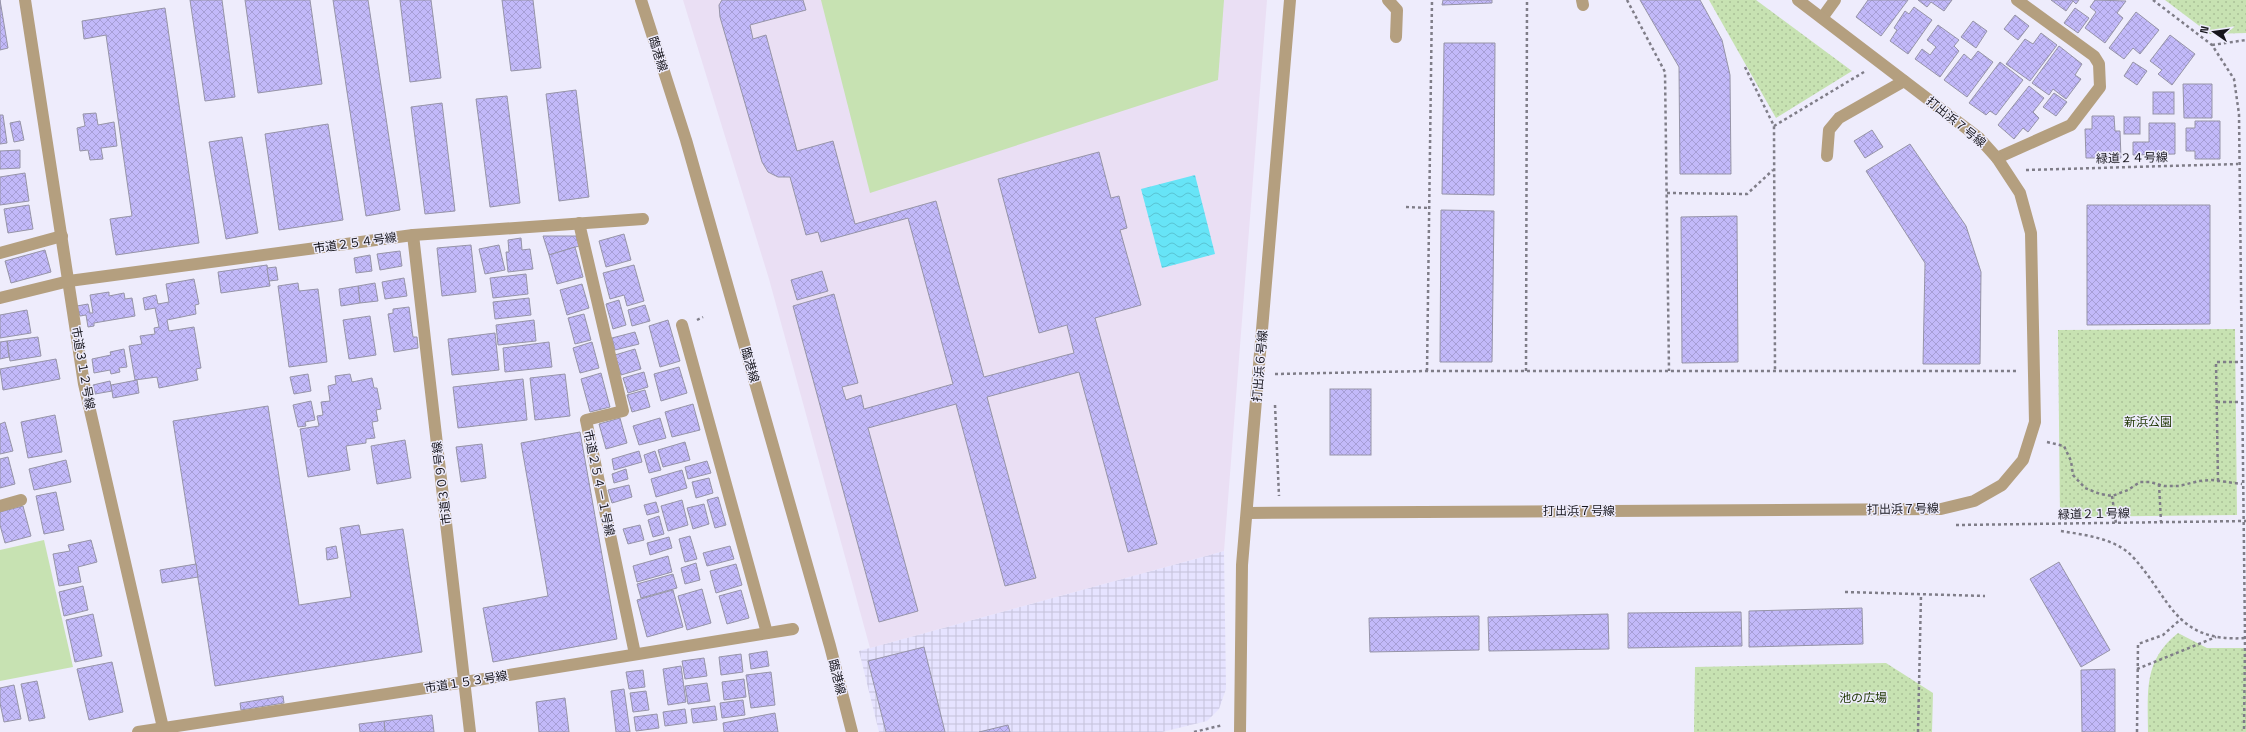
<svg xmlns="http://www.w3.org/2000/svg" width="2246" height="732" font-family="'Space Grotesk','Noto Sans JP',sans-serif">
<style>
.industrial{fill:url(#industrial-grid)}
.education{fill:#eadff4}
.park{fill:url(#park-dots)}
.garden{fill:#c7e2b2}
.water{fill:url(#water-waves)}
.building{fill:url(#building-cross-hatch);stroke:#9694a7}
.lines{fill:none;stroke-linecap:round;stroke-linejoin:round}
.path{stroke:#7f7d88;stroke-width:2.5;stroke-dasharray:3 3;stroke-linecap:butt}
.minor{stroke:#b49f7f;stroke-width:12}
.labels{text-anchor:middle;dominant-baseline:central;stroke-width:3;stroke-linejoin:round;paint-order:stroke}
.street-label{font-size:12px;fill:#16151c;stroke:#eeecfc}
.park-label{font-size:12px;fill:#1d3600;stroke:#eeecfc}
</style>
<defs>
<pattern id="industrial-grid" width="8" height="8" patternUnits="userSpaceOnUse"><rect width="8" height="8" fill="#e6e3ff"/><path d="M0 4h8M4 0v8" fill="none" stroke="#c5c2da"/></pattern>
<pattern id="park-dots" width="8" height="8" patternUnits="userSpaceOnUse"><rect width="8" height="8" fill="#c7e2b2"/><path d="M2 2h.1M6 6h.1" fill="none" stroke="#aac198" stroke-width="1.8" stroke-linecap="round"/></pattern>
<pattern id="water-waves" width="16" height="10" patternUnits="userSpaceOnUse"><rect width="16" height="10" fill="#67e4f7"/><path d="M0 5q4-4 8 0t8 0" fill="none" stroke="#59c3d3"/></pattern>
<pattern id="building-cross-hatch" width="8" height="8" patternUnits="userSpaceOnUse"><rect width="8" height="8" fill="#c2b9f9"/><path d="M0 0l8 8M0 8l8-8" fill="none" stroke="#a69ed5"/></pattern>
</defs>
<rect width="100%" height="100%" fill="#eeecfc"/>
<polygon class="industrial" points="1224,551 1226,689 1219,709 1207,721 1162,732 879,732 859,651"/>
<polygon class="education" points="683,0 1267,0 1224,551 870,648 769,279"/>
<g class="park">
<polygon points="1709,0 1756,0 1852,71 1776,118"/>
<polygon points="2165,0 2246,0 2246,33 2210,34"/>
<polygon points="2235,329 2237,515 2060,517 2058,330"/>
<path d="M2178,633L2207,648H2246V732H2148C2148,691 2143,661 2178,633Z"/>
<polygon points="1886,663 1933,693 1932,732 1694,732 1695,667"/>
</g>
<g class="garden">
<polygon points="821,0 1224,0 1218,80 870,193"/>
<polygon points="44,540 73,667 0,681 0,550"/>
</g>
<polygon class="water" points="1195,175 1215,254 1162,268 1141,189"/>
<g class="building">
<polygon points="0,0 8,48 0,50"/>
<polygon points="190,0 222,0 235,97 205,101"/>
<polygon points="245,0 310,0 322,84 258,93"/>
<polygon points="333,0 368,0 400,210 366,216"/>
<polygon points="400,0 431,0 441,78 410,82"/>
<polygon points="502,0 533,0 541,68 511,71"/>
<polygon points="722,0 803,0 806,10 750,25 753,39 766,35 797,151 833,141 855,224 936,201 984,377 1074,353 1067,325 1039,333 998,179 1099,152 1111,198 1119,196 1127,228 1120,230 1141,305 1095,318 1157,544 1128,552 1079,372 987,397 1036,578 1005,586 956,404 868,428 918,611 879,622 793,306 834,294 858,383 842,387 846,400 861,395 864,409 953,384 908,218 821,242 818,232 806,235 790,177 778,177 768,172 762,162 720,17 719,5"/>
<polygon points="1443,0 1492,0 1492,3 1442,5"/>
<polygon points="1640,0 1700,0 1722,40 1730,75 1731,174 1680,174 1679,67"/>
<polygon points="1868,0 1908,0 1881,36 1856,17"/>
<polygon points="1918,0 1952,0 1944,11 1931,2 1927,7"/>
<polygon points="2051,0 2079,0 2076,4 2073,1 2066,11"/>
<polygon points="2095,0 2126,1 2117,13 2123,18 2105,43 2085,28 2096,12 2090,7"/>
<polygon points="1914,7 1932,20 1908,54 1890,41 1897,30 1894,28 1905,11 1909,14"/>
<polygon points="165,8 199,243 116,255 110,219 132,216 106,35 84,39 82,21"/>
<polygon points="2075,8 2089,18 2078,33 2064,23"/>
<polygon points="2136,12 2159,30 2140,54 2133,48 2124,59 2109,48"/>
<polygon points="2015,15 2029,26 2018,40 2004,29"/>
<polygon points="1973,21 1987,31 1976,48 1961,37"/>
<polygon points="1938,25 1959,40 1954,46 1959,51 1940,77 1915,59 1922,49 1930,55 1936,47 1927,40"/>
<polygon points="2041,33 2057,45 2030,81 2006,64 2025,39 2033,44"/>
<polygon points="2170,35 2195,54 2172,85 2158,74 2162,70 2150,61"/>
<polygon points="1444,43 1495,43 1494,195 1442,194"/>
<polygon points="2059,46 2082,64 2075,75 2081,79 2066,99 2053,89 2049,95 2032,83"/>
<polygon points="1978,51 1993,62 1967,97 1944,80 1964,54 1971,60"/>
<polygon points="2000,62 2023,80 1996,115 1990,111 1986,115 1969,103"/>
<polygon points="2133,62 2147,71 2137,85 2124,76"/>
<polygon points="2183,84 2212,84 2212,118 2184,118"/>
<polygon points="2029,86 2044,98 2033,112 2039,118 2028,132 2023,128 2014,139 1998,125"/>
<polygon points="576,90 589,197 559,201 546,94"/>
<rect x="2153" y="92" width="21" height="22"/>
<polygon points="2054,93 2067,102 2056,116 2043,107"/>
<polygon points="507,96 520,203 490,207 476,99"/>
<polygon points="442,103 455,211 425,214 411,107"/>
<polygon points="96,113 98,125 114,122 117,146 101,148 103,159 90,160 88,150 80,151 77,128 85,126 83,114"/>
<polygon points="0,115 3,115 7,143 0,144"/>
<polygon points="2092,116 2114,116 2115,131 2120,131 2121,158 2086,158 2085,129 2092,129"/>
<rect x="2124" y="117" width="16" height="17"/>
<polygon points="20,121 24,140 14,142 10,123"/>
<polygon points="2195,121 2220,121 2220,159 2195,159 2195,151 2186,151 2186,128 2195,128"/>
<polygon points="2149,123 2175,123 2175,154 2133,155 2133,142 2149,142"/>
<polygon points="328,124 343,220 279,230 265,134"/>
<polygon points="1872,130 1883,147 1865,158 1854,141"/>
<polygon points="242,137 258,233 226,239 209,142"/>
<polygon points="1910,144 1966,226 1981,272 1980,364 1923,364 1925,263 1866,171"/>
<polygon points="20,150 20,168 0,169 0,151"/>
<polygon points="25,173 29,201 0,205 0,177"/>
<polygon points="29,205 33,229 8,233 4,209"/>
<polygon points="2087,205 2210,205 2210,324 2087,325"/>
<polygon points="1441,210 1494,211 1492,362 1440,362"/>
<polygon points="1737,216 1738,362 1682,363 1681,217"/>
<polygon points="624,234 631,260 606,267 599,241"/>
<polygon points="543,236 576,236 579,246 549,255"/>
<polygon points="521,238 522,250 530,249 533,269 508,272 506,252 509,252 508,240"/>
<polygon points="471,245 476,292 442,296 437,248"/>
<polygon points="499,245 505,270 485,274 479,249"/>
<polygon points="575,247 583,277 557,284 549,255"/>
<polygon points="45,250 51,272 11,283 5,261"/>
<polygon points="400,251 402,266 380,270 377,254"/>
<polygon points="370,255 372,271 356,273 354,258"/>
<polygon points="267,265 270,286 221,293 218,272"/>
<polygon points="634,265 644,301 627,306 624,295 610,299 603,273"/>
<polygon points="276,267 278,280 269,281 267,268"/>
<polygon points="822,271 828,291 797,300 791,280"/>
<polygon points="526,274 528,294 493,298 490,278"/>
<polygon points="404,278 407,296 385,299 382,282"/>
<polygon points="194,279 199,304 195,305 196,314 167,320 169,331 194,327 201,368 196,369 198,380 159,388 157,377 135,380 129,346 142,344 140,336 155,334 154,328 159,327 155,308 145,310 143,298 156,295 158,304 169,302 166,284"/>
<polygon points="298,283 299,291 318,289 327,362 289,367 278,286"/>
<polygon points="375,283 378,301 360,303 358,286"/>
<polygon points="582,284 589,308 567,315 560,290"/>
<polygon points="358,286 360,303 341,306 339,289"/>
<polygon points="109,292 109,296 124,293 125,299 132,298 135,316 94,323 94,326 88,327 86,315 80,316 77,306 88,304 90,313 93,313 90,295"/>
<polygon points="529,298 531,315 495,319 493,302"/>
<polygon points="619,300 626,325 613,329 606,304"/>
<polygon points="645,305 650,321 632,326 628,310"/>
<polygon points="409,307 413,337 417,337 418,348 394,352 388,314 393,313 393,309"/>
<polygon points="27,310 31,333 0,338 0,315"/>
<polygon points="584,314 591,340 575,344 568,318"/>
<polygon points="370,316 376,355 349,359 343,320"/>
<polygon points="534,320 536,341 498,345 496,325"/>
<polygon points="668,320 680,361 660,367 649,326"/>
<polygon points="635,332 639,344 615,350 612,338"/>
<polygon points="495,333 499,370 452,375 448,339"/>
<polygon points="38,337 41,356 10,361 7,341"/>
<polygon points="7,341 9,357 0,359 0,342"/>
<polygon points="549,342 552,367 505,372 503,348"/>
<polygon points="592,342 599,368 580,373 573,348"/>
<polygon points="124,349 127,367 119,368 120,372 111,374 110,370 94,373 92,359 111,355 110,352"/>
<polygon points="635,349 641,369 621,375 615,355"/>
<polygon points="56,359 60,379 3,390 0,369"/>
<polygon points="679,367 687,393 661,401 654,374"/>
<polygon points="644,372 648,387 628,393 623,378"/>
<polygon points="601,373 610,407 590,412 581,379"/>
<polygon points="308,374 311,391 294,394 290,377"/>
<polygon points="350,374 352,382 372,378 374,388 377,388 381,409 376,410 378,421 372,422 375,438 366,439 366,443 346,446 350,470 308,477 300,429 319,426 317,416 323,415 321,402 330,401 328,386 336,384 335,376"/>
<polygon points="565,374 570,416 535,420 530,378"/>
<polygon points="523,379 527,420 458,428 453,387"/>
<polygon points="137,380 139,393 113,398 111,385"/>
<polygon points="110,381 112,391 95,394 93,385"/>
<rect x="1330" y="389" width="41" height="66"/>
<polygon points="645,390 650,407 632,412 627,395"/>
<polygon points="311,401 315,420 305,422 306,426 298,427 293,405"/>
<polygon points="693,404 700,430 672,437 665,412"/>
<polygon points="268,406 299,605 351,597 340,528 359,525 361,535 403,529 422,652 215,686 173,421"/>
<polygon points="55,415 62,452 28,458 21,422"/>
<polygon points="620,418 627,443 606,449 599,424"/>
<polygon points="660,418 666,438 639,445 633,426"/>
<polygon points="5,422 13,451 0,454 0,424"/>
<polygon points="580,432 617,639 493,662 483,608 548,596 521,443"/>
<polygon points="405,440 411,478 377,484 371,446"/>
<polygon points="685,442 690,460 663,467 658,450"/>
<polygon points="482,444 486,478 461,482 456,447"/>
<polygon points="639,451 642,462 614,470 612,459"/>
<polygon points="655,451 661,470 649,473 644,455"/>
<polygon points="8,457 15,484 0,488 0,459"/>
<polygon points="66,460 71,482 34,490 29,469"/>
<polygon points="707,461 711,473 688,479 685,467"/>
<polygon points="626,469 628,479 614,483 612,474"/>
<polygon points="682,470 687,488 656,497 651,479"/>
<polygon points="709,478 713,493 696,498 692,482"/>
<polygon points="629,485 632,497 612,503 608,490"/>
<polygon points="56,492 64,530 44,534 36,496"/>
<polygon points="718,497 726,525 715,528 707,500"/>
<polygon points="682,500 688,525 668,531 661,506"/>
<polygon points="656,502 659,512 647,515 644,505"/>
<polygon points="704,504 709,524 693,529 687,508"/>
<polygon points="23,506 31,536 5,543 0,525 0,512"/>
<polygon points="659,516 664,534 653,537 648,520"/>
<polygon points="640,525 644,540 628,544 623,529"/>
<polygon points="690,536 697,559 685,562 679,539"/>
<polygon points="669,537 672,548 650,555 647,543"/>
<polygon points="91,540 97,562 78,567 81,582 59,586 53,554 70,551 68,545"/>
<polygon points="336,546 338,558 327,560 326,548"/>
<polygon points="730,546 734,559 707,566 703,553"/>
<polygon points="668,556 672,572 637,582 633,566"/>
<polygon points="2059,562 2110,650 2081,667 2030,579"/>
<polygon points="696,563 700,580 685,584 681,568"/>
<polygon points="196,564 198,577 162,583 160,570"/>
<polygon points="736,564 742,585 716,593 710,571"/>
<polygon points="673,574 677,588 641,598 637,584"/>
<polygon points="83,586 88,610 64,616 59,592"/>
<polygon points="702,589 711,623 687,630 678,596"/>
<polygon points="673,590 683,627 647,637 637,600"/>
<polygon points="741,590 749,618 727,624 719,596"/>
<polygon points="1862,608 1863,644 1749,647 1749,611"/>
<polygon points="1741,612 1742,646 1628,648 1628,613"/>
<polygon points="93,614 102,656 75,662 66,620"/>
<polygon points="1608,614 1609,649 1489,651 1488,617"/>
<polygon points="1479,616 1479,650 1370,652 1369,618"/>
<polygon points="924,647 945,732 886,732 868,661"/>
<polygon points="767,651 769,666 751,669 749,654"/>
<polygon points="741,654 743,672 721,675 719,657"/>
<polygon points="704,658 707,676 685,679 682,661"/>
<polygon points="112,662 123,712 89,720 77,669"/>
<polygon points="681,666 686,702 668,705 663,669"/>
<polygon points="2115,669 2115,732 2082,732 2081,670"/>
<polygon points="643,670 645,687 629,689 626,672"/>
<polygon points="771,672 775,705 751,708 746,675"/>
<polygon points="744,679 746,697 724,700 722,682"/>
<polygon points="37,681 45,718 29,721 21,684"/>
<polygon points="707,683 710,701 688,704 685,686"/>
<polygon points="14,685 21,719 4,722 0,703 0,688"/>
<polygon points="624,689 630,732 616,732 611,691"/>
<polygon points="646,691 649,710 633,712 630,693"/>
<polygon points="283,696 284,703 241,710 240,703"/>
<polygon points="565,698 569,732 539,732 536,702"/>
<polygon points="743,700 745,715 722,718 720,703"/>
<polygon points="715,706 717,720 693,723 691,709"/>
<polygon points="685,709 687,723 665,726 663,712"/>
<polygon points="775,713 778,732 724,732 723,723"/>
<polygon points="657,714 659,728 636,731 634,717"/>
<polygon points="432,715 434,732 385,732 384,721"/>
<polygon points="384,721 385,732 360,732 359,724"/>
<polygon points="1008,725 1010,732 979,732"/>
</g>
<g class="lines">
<g class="path">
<polyline points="1627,0 1665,72 1669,371"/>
<polyline points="2153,0 2212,45 2234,79 2239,114 2245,638 2244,732"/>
<polyline points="2212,45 2246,40"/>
<polyline points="1745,67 1774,126 1775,371"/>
<polyline points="1774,126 1864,72"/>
<polyline points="2026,170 2238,164"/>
<polyline points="1667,193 1747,194 1773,170"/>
<polyline points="1406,207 1430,208"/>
<polyline points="697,320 703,317"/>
<polyline points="1427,371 1432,0"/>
<polyline points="1526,371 1527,0"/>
<polyline points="1275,374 1427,371 2016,371"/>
<polyline points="2217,402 2241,402"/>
<polyline points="1275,405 1279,496"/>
<polyline points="2047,442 2064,446 2071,461 2073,475 2085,488 2100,494 2112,496 2128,490 2140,482 2150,482 2164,486 2179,486 2199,481 2212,480 2242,484"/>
<polyline points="2218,481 2216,362 2241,362"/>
<polyline points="2159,484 2161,522"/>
<polyline points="2112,496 2116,523"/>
<polyline points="1956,525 2246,521"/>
<path d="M2061,531C2085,535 2114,538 2132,556C2171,598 2174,643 2246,638"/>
<polyline points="1845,592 1985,596"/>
<polyline points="2137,669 2216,637"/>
<polyline points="1194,732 1223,725"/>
<polyline points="1918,732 1921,595"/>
<polyline points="2137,732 2138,644 2163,635 2181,619"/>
</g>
<g class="minor">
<polyline points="25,0 84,384 164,732"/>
<polyline points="641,0 686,140 830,646 852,732"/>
<polyline points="1388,0 1397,10 1396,37"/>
<polyline points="1582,0 1583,5"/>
<polyline points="1822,18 1835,0"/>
<polyline points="1827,156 1829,130 1839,118 1904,81"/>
<polyline points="1997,158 2071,125 2100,87 2099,64 2094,56 2017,0"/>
<polyline points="579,223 623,411 586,420 635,654"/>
<polyline points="413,235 470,732"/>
<polyline points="0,253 62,236"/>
<polyline points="0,298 69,281 413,235 643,219"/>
<polyline points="682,325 767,633"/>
<polyline points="0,506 21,500"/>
<polyline points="1247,513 1941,509 1974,501 2002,485 2023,460 2035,422 2031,233 2020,193 1997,158 1979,138 1798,0"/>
<polyline points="138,732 465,682 793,629"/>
<polyline points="1240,732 1242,565 1290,0"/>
</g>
</g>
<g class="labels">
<g class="street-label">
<text transform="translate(658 54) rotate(72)">臨港線</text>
<text transform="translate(1956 122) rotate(39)">打出浜７号線</text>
<text transform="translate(2132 158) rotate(-1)">緑道２４号線</text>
<text transform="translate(355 243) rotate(-8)">市道２５４号線</text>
<text transform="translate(750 365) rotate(74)">臨港線</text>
<text transform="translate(1260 366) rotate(-85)">打出浜６号線</text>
<text transform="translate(83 368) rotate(80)">市道３１２号線</text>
<text transform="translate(442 483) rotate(-97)">市道３０９号線</text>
<text transform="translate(599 483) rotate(78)">市道２５４－１号線</text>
<text transform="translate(1903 509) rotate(-1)">打出浜７号線</text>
<text x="1579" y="511">打出浜７号線</text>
<text transform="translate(2094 514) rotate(-1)">緑道２１号線</text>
<text transform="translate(837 677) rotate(76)">臨港線</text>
<text transform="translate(466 682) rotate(-9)">市道１５３号線</text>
</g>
<g class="park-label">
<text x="2148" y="422">新浜公園</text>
<text x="1863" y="698">池の広場</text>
</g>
</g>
<g transform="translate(2214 32) rotate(283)" stroke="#eeecfc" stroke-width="3" paint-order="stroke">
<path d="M0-3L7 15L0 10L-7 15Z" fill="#16151c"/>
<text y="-6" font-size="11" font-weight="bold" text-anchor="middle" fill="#16151c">N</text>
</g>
</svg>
